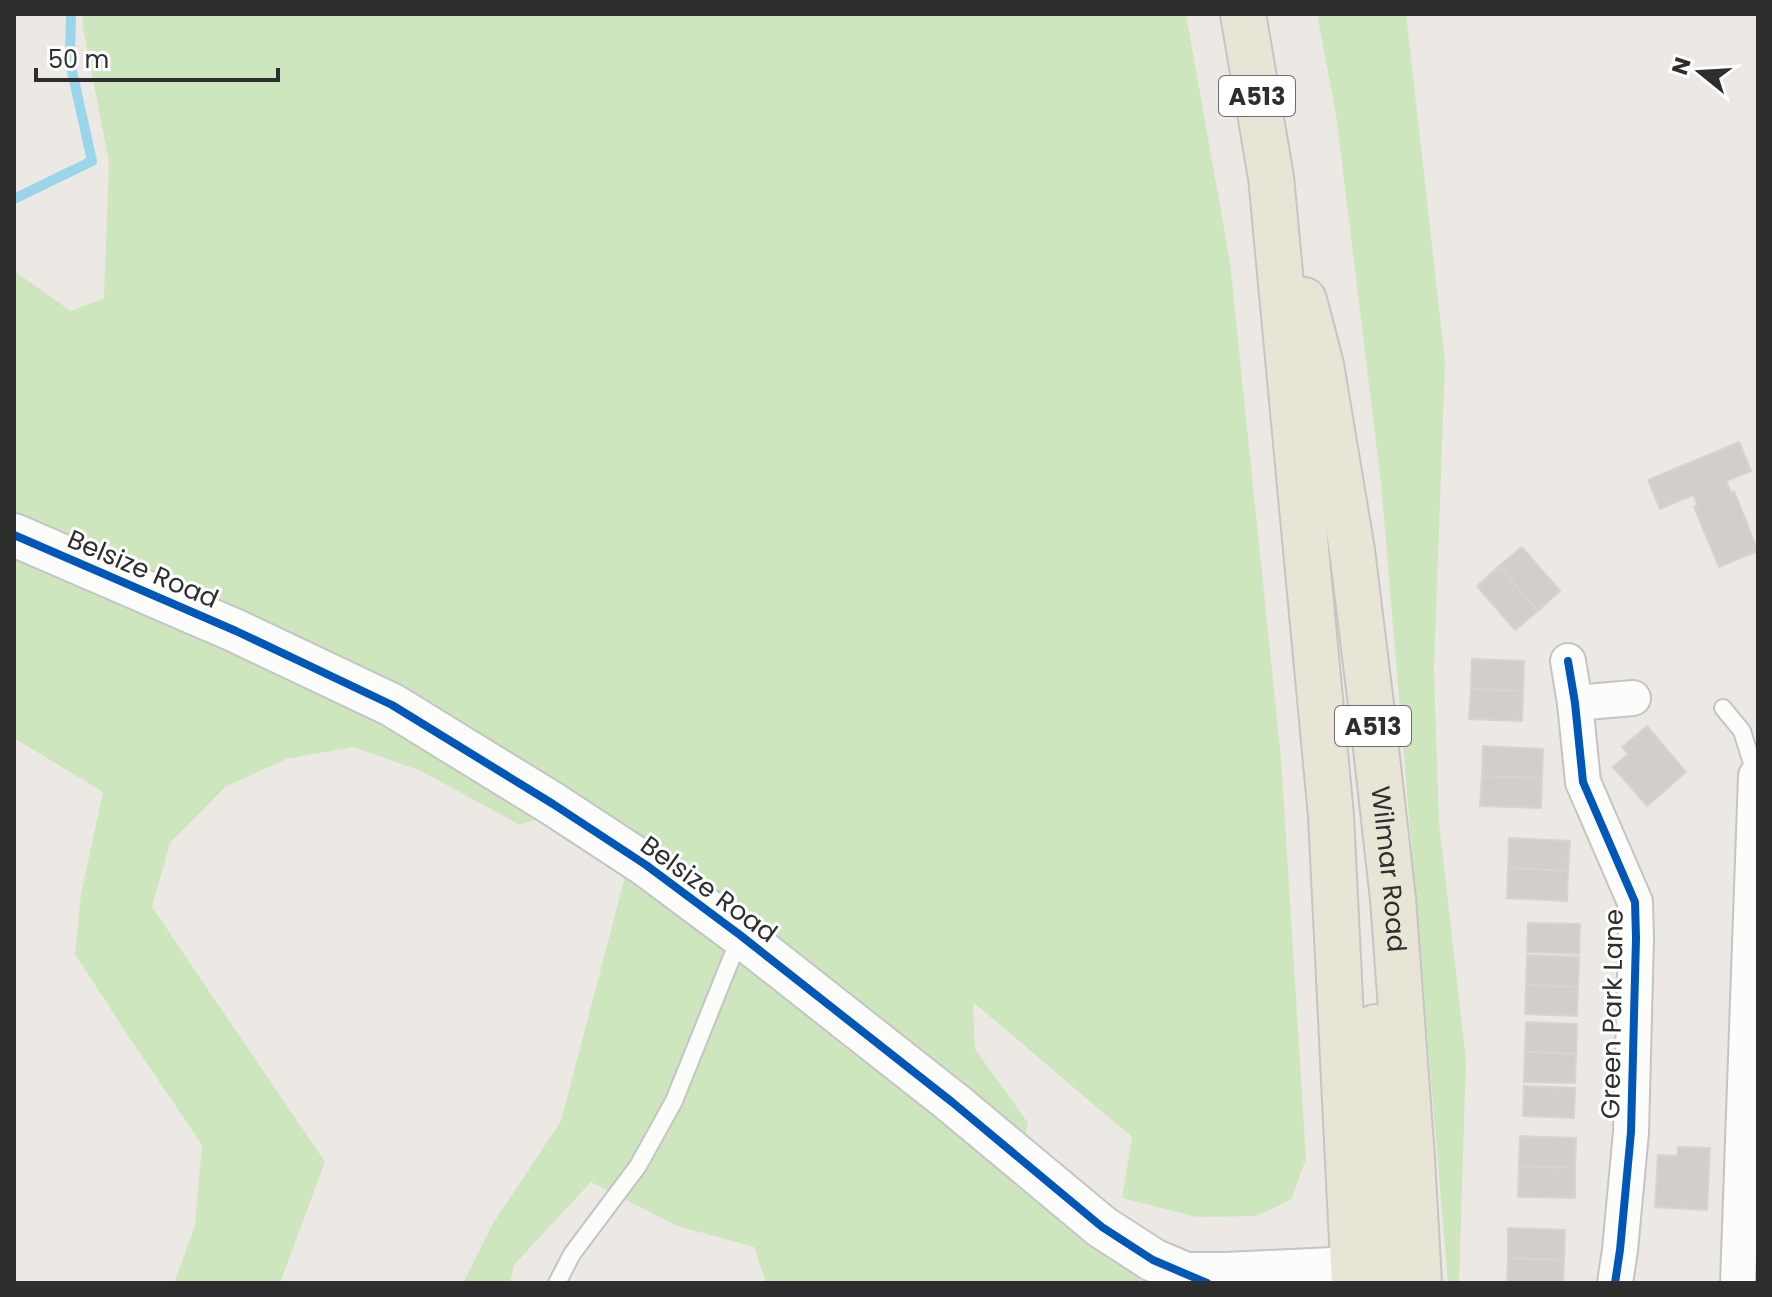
<svg xmlns="http://www.w3.org/2000/svg" width="1772" height="1297" font-family="Poppins,sans-serif">
<style>
.green{fill:#cee6be}
.lines{fill:none;stroke-linecap:round;stroke-linejoin:round}
.stream{stroke:#99d6ec;stroke-width:10}
.building{fill:#d1cecb;stroke:#d7d4d0;stroke-width:2}
.service-casing{stroke:#c5c4c5;stroke-width:20}
.minor-casing{stroke:#c5c4c5;stroke-width:38}
.tertiary-casing{stroke:#c5c4c5;stroke-width:46}
.primary-casing{stroke:#c6c5c4;stroke-width:48}
.service{stroke:#fcfcfb;stroke-width:16}
.minor{stroke:#fcfcfb;stroke-width:34}
.tertiary{stroke:#fcfcfb;stroke-width:42}
.primary{stroke:#e8e4d6;stroke-width:44}
.cycleway-casing{stroke:#fff;stroke-width:13}
.cycleway{stroke:#0057b8;stroke-width:8}
.labels{text-anchor:middle;dominant-baseline:central;stroke-width:6;stroke-linejoin:round;paint-order:stroke}
.shield{fill:#fff;stroke:#6d6d6d;stroke-width:2}
.shield-label{font-size:24px;font-weight:bold;fill:#2e2e2e}
.street-label{font-size:26px;fill:#2e2e2e;stroke:#fff}
</style>
<rect width="100%" height="100%" fill="#ece8e4"/>
<g class="green">
<polygon points="84,14 1186,14 1230,262 1281,758 1306,1159 1291,1200 1256,1216 1197,1217 1122,1198 1132,1137 973,1002 975,1049 1028,1123 1019,1170 1121,1261 1143,1283 766,1283 754,1247 678,1226 591,1182 514,1265 510,1283 463,1283 492,1225 561,1121 637,831 590,801 520,825 421,771 353,747 286,759 225,787 170,843 152,907 325,1162 280,1283 174,1283 195,1226 202,1145 123,1028 75,954 81,894 103,792 14,738 14,271 71,311 104,298 109,162 82,22"/>
<polygon points="1317,14 1406,14 1445,362 1434,669 1439,823 1466,1060 1459,1283 1448,1283 1381,483 1336,114"/>
</g>
<g class="lines">
<polyline class="stream" points="14,199 92,161 70,62 71,14"/>
</g>
<g class="building">
<polygon points="1739,442 1751,471 1726,481 1731,493 1734,491 1758,551 1719,567 1694,507 1698,505 1693,495 1660,509 1648,480"/>
<polygon points="1522,547 1560,591 1538,611 1499,566"/>
<polygon points="1499,566 1538,611 1515,630 1477,586"/>
<polygon points="1472,659 1524,661 1523,691 1471,689"/>
<polygon points="1471,689 1523,691 1522,721 1469,719"/>
<polygon points="1647,726 1686,772 1647,806 1613,767 1628,754 1622,747"/>
<polygon points="1483,746 1543,749 1542,778 1482,776"/>
<polygon points="1482,776 1542,778 1541,808 1480,806"/>
<polygon points="1509,838 1570,841 1568,871 1508,868"/>
<polygon points="1508,868 1568,871 1567,901 1507,898"/>
<polygon points="1528,923 1580,924 1579,954 1527,952"/>
<polygon points="1527,955 1579,957 1578,987 1526,985"/>
<polygon points="1526,985 1578,987 1577,1016 1525,1014"/>
<polygon points="1526,1022 1577,1024 1576,1054 1525,1052"/>
<polygon points="1525,1052 1576,1054 1575,1083 1524,1082"/>
<polygon points="1524,1086 1575,1088 1574,1118 1523,1116"/>
<polygon points="1520,1136 1576,1138 1575,1168 1519,1166"/>
<polygon points="1678,1147 1710,1148 1707,1210 1655,1207 1658,1155 1677,1156"/>
<polygon points="1519,1166 1575,1168 1575,1198 1518,1197"/>
<polygon points="1508,1228 1565,1230 1564,1260 1508,1258"/>
<polygon points="1508,1258 1564,1260 1563,1283 1507,1283"/>
</g>
<g class="lines">
<g class="service-casing">
<g id="service">
<polyline points="1723,708 1742,731 1756,776"/>
<polyline points="557,1283 572,1254 638,1166 674,1101 740,937"/>
</g>
</g>
<g class="minor-casing">
<g id="minor">
<polyline points="1568,661 1575,703 1583,782 1635,902 1636,938 1631,1132 1620,1250 1615,1283"/>
<polyline points="1575,703 1633,698"/>
<polyline points="1738,1283 1756,776"/>
</g>
</g>
<g class="tertiary-casing">
<g id="tertiary">
<polyline points="14,535 236,631 392,705 553,804 646,865 740,935 952,1102 1102,1227 1153,1260 1207,1283"/>
<polyline points="1184,1274 1226,1274 1353,1268 1383,1283"/>
</g>
</g>
<g class="primary-casing">
<g id="primary">
<polyline points="1243,14 1271,177 1331,816 1354,1283"/>
<path id="s1" d="M1304,300L1321,365L1352,550L1372,713L1393,899L1412,1158L1419,1283"/>
<polyline points="1375,1027 1377,1158 1387,1283"/>
</g>
</g>
<use href="#service" class="service"/>
<use href="#minor" class="minor"/>
<use href="#tertiary" class="tertiary"/>
<use href="#primary" class="primary"/>
<g class="cycleway-casing">
<g id="cycleway">
<polyline points="14,535 236,631 392,705 553,804 646,865 740,935 952,1102 1102,1227 1153,1260 1207,1283"/>
<polyline points="1568,661 1575,703 1583,782 1635,902 1636,938 1631,1132 1620,1250 1615,1283"/>
</g>
</g>
<use href="#cycleway" class="cycleway"/>
</g>
<g class="labels">
<g class="shield">
<rect x="1219" y="76" width="76" height="40" rx="6"/>
<rect x="1335" y="706" width="76" height="40" rx="6"/>
</g>
<g class="shield-label">
<text x="1257" y="96">A513</text>
<text x="1373" y="726">A513</text>
</g>
<g class="street-label">
<text transform="translate(143 569) rotate(23)">Belsize Road</text>
<text stroke="none"><textPath href="#s1" startOffset="576">Wilmar Road</textPath></text>
<text transform="translate(709 889) rotate(36)">Belsize Road</text>
<text transform="translate(1612 1014) rotate(-89)">Green Park Lane</text>
</g>
</g>
<rect width="1772" height="1297" fill="none" stroke="#2e2e2e" stroke-width="32"/>
<g transform="translate(1700 72) rotate(288)" stroke="#ffffff" stroke-width="6" paint-order="stroke">
<path d="M0-6L14 30L0 20L-14 30Z" fill="#2e2e2e"/>
<text y="-12" font-size="22" font-weight="bold" text-anchor="middle" fill="#2e2e2e">N</text>
</g>
<path d="M36 68v12h242v-12" fill="none" stroke="#2e2e2e" stroke-width="4"/>
<text x="48" y="68" font-size="24" fill="#2e2e2e" stroke="#ffffff" stroke-width="6" paint-order="stroke">50 m</text>
</svg>
